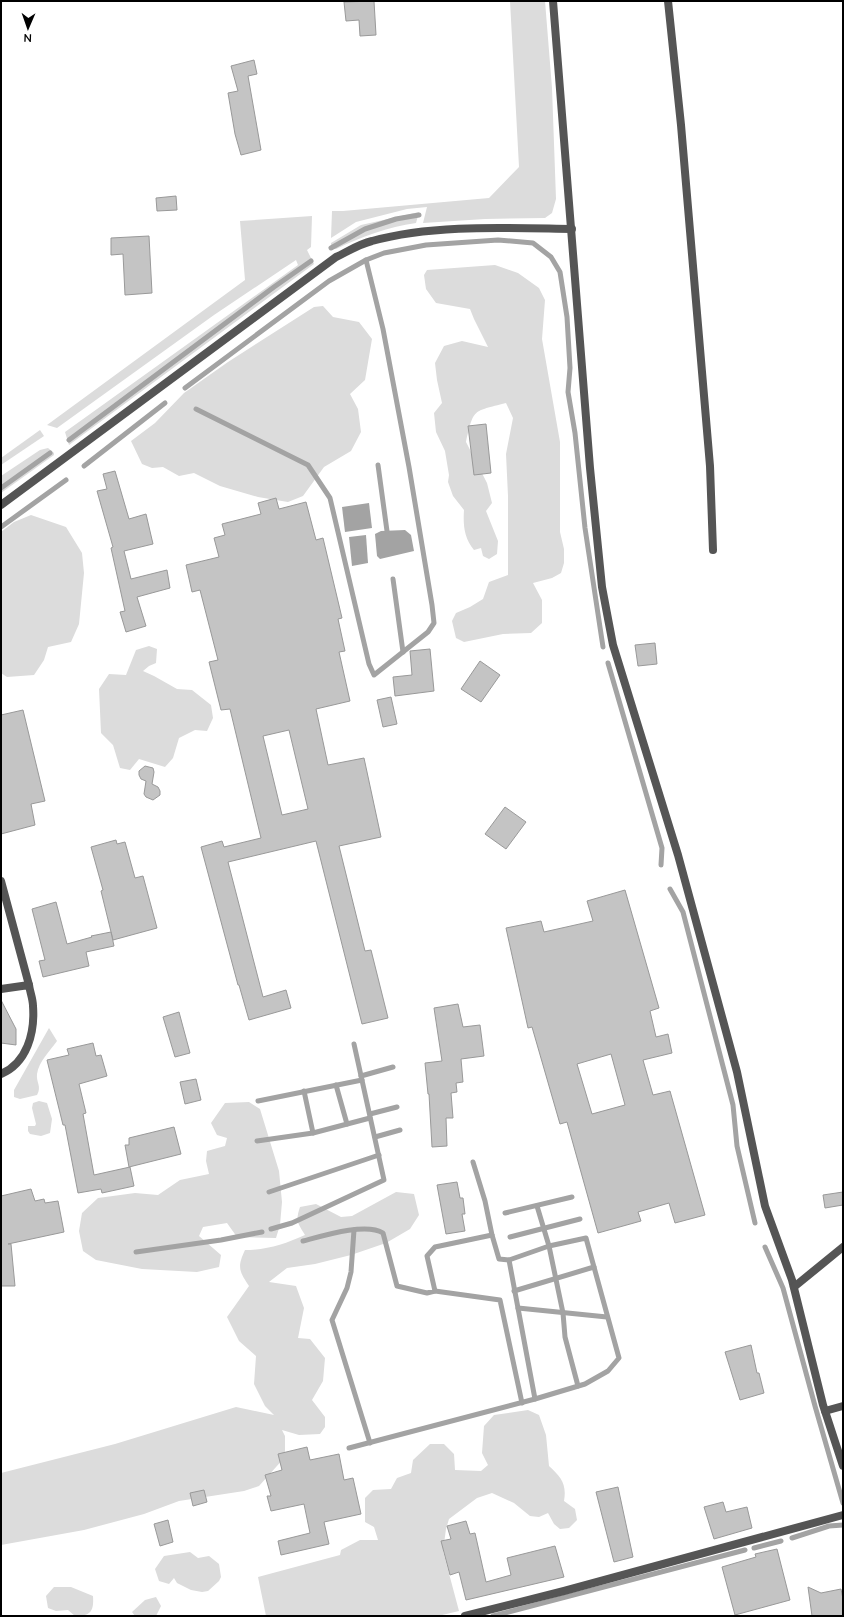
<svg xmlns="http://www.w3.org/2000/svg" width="844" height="1617" font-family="Mulish,sans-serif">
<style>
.green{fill:#dcdcdc}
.water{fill:#a3a3a3}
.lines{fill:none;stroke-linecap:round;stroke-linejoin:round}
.stream{stroke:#a3a3a3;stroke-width:5}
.building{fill:#c4c4c4;stroke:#999;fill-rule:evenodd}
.minor{stroke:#555;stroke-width:8}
</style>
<rect width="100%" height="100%" fill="#fff"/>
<g class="green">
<polygon points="510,1 545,1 552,88 556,199 552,213 545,218 485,219 423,223 427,207 407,209 356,222 331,238 332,211 343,211 489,198 519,167"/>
<path d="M419,212L416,223C388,227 361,237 336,249L331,248V243L361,225Z"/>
<polygon points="312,216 311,247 307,250 314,264 69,445 65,432 298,265 296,260 214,315 57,428 47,425 245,280 240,221"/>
<path d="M495,265L518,273L539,288L545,300L542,339L560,442V532L564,549V563L561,573L552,578L533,583L542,600V623L531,633L503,634L464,642L456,638L452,621L456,613L470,607L483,599L489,582L508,575V496L506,454L513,418L506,403C472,412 474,408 466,442L487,483L492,503L486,511L498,541L497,554L489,559L483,556L481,548L474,550C464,538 463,525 464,510L453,496L448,482L449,475L445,451L436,432L434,413L442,403L437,380L435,363L444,346L462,341L488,347L474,319L470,309L436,303L426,289L424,275L427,270Z"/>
<polygon points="323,306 333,317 359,322 372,339 365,380 350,394 358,409 361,432 351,451 324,467 303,496 288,502 258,497 220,486 194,473 179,476 163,467 152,468 142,464 131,441 155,423 184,393 228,362 314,307"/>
<polygon points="40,430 44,436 1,465 1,458"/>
<polygon points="48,448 54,453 54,455 1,493 1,476 40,450"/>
<polygon points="31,515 66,527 82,553 84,573 79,624 71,642 48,647 44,660 34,675 7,677 1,673 1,532 14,522"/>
<polygon points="149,646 157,649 156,663 149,666 143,671 154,676 177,689 192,690 211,705 213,718 207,731 195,730 179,738 173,758 165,767 139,759 130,770 120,768 113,745 101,733 99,689 109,674 126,675 136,650"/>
<path d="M49,1028L57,1041C50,1051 39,1061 37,1074C36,1083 42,1086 37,1095L20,1099L14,1097V1090Z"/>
<polygon points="39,1101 47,1103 52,1119 50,1133 41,1136 30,1134 28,1131 28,1126 35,1126 36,1124 32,1108 33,1103"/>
<polygon points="249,1102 260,1109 279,1171 282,1202 280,1225 276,1238 237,1237 227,1223 203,1227 199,1236 221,1255 219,1267 197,1272 142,1269 96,1260 83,1251 79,1231 82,1213 98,1198 135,1193 158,1195 180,1180 209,1174 206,1161 207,1151 225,1146 227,1138 217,1135 211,1123 225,1103"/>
<path d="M396,1192L414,1194L419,1215L410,1229L386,1243L351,1255L315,1264L287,1268L269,1282L296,1286L304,1308L298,1338L310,1339L325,1358L323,1381L312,1400L325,1417V1427L320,1434L299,1435L282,1430L285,1436V1457L259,1486L244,1491L179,1501L144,1514L84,1530L1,1545V1473L115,1444L236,1407L274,1415L265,1406L254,1384L256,1356L239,1341L227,1317L249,1286C239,1271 237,1267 245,1250C267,1250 285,1244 305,1235C298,1223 295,1222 300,1207L316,1204L341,1217L352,1216Z"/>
<path d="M528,1410L539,1415L546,1435L549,1466C561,1477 567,1484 564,1501L575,1509L577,1520L569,1528L560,1529L554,1524L548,1513L539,1517L530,1516L514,1503L492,1493L477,1498L449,1519L446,1529L443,1551L459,1611L438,1616H266L258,1577L340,1555L341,1550L360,1540H378L374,1527L365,1522V1498L373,1490L391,1489L397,1478L411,1473L413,1460L430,1444H444L454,1454L455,1470L481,1471L488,1465L482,1453L484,1426L494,1415Z"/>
<polygon points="190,1552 198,1558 209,1556 219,1564 221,1577 219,1581 208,1591 202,1592 191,1590 177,1583 174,1578 169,1584 159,1581 155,1569 164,1556"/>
<path d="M54,1587H71L93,1596C94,1611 91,1616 75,1616L68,1610L56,1611L48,1608L46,1596Z"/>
<polygon points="156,1597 161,1606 156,1616 135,1616 132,1612 145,1600"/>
</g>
<g class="water">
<polygon points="369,503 372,528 345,532 342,507"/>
<polygon points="405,530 411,535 414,551 380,559 377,556 375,534 381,531"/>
<polygon points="366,535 368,563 352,566 349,537"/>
</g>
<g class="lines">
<g class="stream">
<polyline points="331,248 365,229 396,219 419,215"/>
<polyline points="185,388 329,281 366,260 384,253 426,245 498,240 533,243 551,257 560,272 567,317 570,368 568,392 575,433 585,528 603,647"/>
<polyline points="196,409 308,465 330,498 369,664 374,675 428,632 434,623 432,605 409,467 383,329 366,260"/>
<polyline points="69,440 274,287 311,261"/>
<polyline points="378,465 387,531"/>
<polyline points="84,466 165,403"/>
<polyline points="1,488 50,453"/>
<polyline points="1,527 66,480"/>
<polyline points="393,579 403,652"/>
<polyline points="608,663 662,848 661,865"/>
<polyline points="670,889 683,912 733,1105 737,1146 755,1223"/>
<polyline points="361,1076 393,1067"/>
<polyline points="336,1085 347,1124"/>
<polyline points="304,1091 313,1133"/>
<polyline points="258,1101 362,1080"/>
<polyline points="370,1114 397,1107"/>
<polyline points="375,1137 400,1130"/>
<polyline points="257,1141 313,1133 370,1118"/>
<polyline points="269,1192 379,1155"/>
<polyline points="537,1206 549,1246 563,1313 565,1337 578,1386"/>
<polyline points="505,1213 572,1197"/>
<polyline points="271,1229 292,1223 384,1180 354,1044"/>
<polyline points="354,1230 351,1272 347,1288 332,1320 370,1443"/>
<polyline points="510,1237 580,1219"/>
<path d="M303,1241C322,1236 366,1222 383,1233L397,1286L427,1293L435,1291L427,1256L435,1247L492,1235"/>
<polyline points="765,1247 783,1288 815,1406 843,1503"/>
<polyline points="136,1252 221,1240 262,1232"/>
<polyline points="509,1260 535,1399"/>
<polyline points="435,1291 500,1300 522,1403"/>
<polyline points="514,1291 594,1267"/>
<polyline points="518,1308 607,1317"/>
<polyline points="349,1448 535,1399 585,1384 608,1371 619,1358 586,1238 549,1246 509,1260 499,1259 492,1235 485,1201 473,1162"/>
<polyline points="792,1538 829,1526 843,1525"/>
<polyline points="754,1548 781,1541"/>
<polyline points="493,1616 745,1550"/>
</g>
</g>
<g class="building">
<polygon points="374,1 376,35 360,36 359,20 346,21 344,2"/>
<polygon points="254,60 257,74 248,76 261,150 241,155 235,134 228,93 238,91 231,66"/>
<polygon points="176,196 177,210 157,211 156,198"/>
<polygon points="149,236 152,293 125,295 123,254 111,255 111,238"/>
<polygon points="486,424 491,473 474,475 468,426"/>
<polygon points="115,471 129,519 146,514 153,544 124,551 131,579 167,570 170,588 137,597 146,626 126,632 120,612 125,611 111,548 113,547 97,491 107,489 103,474"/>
<path d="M276,498L279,509L306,502L316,540L323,538L342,618L338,619L345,651L339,652L350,701L316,709L328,765L364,758L381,837L339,846L365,951L371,950L388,1018L362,1024L316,841L228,862L263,997L286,990L291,1008L249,1020L239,985H238L201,847L222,841L224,847L261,838L230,709L221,710L209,662L218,660L200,590L192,592L186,565L219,557L214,538L225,535L222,524L261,514L258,503ZM289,730L308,809L282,815L263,736Z"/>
<polygon points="655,643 657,664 638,666 635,645"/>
<polygon points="430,649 434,691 395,696 393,677 412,675 410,651"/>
<polygon points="480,661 500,675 481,702 461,689"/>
<polygon points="391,697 397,724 383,727 377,700"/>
<polygon points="23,710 45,801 31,804 35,825 1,834 1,715"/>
<polygon points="145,766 153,768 154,772 152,784 158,787 160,791 160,795 153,800 146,797 144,794 146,781 141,779 139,775 139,771"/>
<polygon points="505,807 526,822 506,849 485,834"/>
<polygon points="116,840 117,844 125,842 135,878 143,876 157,928 113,940 101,891 103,890 91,847"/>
<path d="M625,890L659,1008L650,1011L656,1037L668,1034L672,1053L643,1060L653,1095L670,1091L705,1215L675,1223L669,1203L638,1212L641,1221L598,1233L567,1122L560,1124L532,1027L528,1028L506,928L541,921L544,932L593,921L587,901ZM611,1054L625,1105L592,1114L577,1064Z"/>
<polygon points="56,902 67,944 92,937 91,936 111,932 114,946 86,952 89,966 43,977 39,961 45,960 32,909"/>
<polygon points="1,1000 16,1029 16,1045 1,1043"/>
<polygon points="458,1004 463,1027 480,1025 484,1056 461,1059 463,1082 456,1083 457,1092 451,1093 453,1118 446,1118 447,1146 432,1147 429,1094 428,1094 425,1063 442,1061 434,1008"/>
<polygon points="179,1012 190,1053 175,1057 163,1017"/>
<polygon points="93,1043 96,1056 101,1055 107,1076 79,1084 86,1113 83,1114 94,1175 130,1167 134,1186 102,1193 101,1189 78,1193 65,1125 63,1125 47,1060 69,1055 67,1049"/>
<polygon points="196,1079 201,1100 185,1104 180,1082"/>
<polygon points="174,1127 181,1154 129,1167 125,1145 129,1145 129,1138"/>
<polygon points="457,1182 460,1198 463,1198 465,1214 462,1214 465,1231 446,1234 437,1185"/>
<polygon points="31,1189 35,1201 44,1199 45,1203 58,1201 64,1232 8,1244 11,1244 15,1286 1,1286 1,1196"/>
<polygon points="843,1192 843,1205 825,1208 823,1195"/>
<polygon points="751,1345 757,1373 759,1373 764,1393 740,1400 725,1352"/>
<polygon points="307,1447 310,1460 339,1454 344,1480 353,1478 361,1514 324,1522 329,1544 281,1555 278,1541 310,1533 304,1504 271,1511 267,1496 271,1496 265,1475 282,1470 278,1454"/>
<polygon points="618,1487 633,1557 614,1562 596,1492"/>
<polygon points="204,1490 207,1502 193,1506 190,1493"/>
<polygon points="723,1502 726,1512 747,1507 752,1528 714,1539 704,1507"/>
<polygon points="168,1520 173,1542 160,1546 154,1524"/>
<polygon points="466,1521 470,1534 475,1533 486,1582 511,1575 507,1558 555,1546 564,1577 466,1600 459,1572 450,1575 441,1541 451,1539 447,1526"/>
<polygon points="777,1549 790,1600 735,1615 722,1567 756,1557 755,1554"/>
<polygon points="808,1587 821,1593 841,1589 843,1599 843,1616 812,1616"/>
</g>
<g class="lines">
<g class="minor">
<polyline points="553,1 590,468 602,587 613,645 678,855 737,1072 765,1206 792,1280 823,1405 843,1466"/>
<polyline points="668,1 681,125 710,466 713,550"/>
<path d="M1,505L336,257C347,252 359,244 372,241C433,224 508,228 572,229"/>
<polyline points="1,881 29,985"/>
<path d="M1,989L29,985C30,992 33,999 33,1006C35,1033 27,1063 1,1074"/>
<polyline points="794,1287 843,1247"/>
<polyline points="825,1411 843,1406"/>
<polyline points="465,1616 564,1591 843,1515"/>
</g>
</g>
<rect width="844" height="1617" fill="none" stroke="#000000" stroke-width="4"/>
<g transform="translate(28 28) rotate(182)" stroke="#ffffff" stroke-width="3" paint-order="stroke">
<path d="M0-3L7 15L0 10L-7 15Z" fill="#000000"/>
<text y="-6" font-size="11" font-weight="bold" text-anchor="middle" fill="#000000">N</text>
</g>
</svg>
